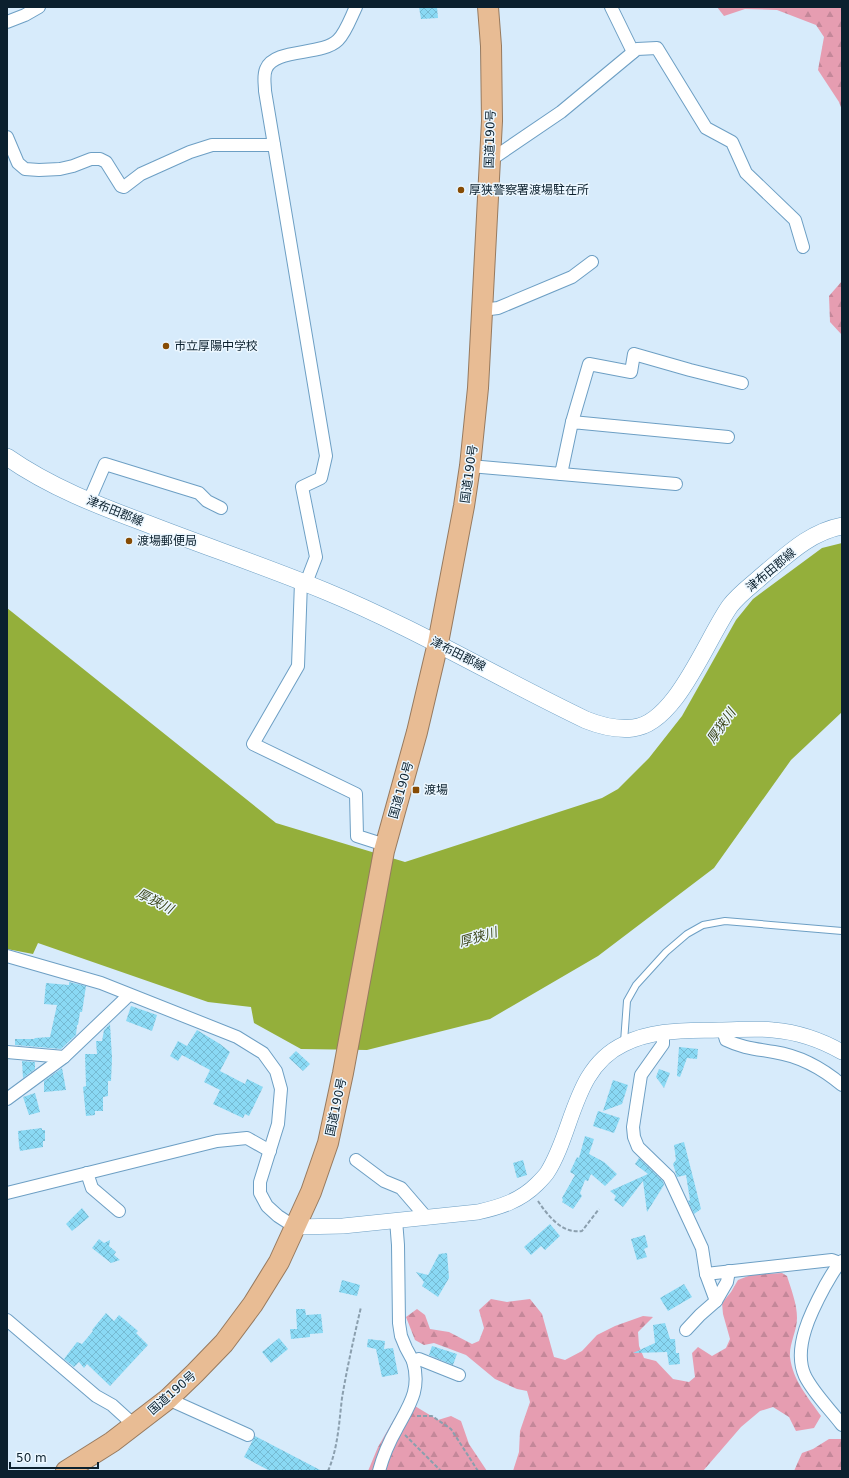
<svg xmlns="http://www.w3.org/2000/svg" width="849" height="1478" font-family="'DejaVu Sans','Noto Sans JP',sans-serif">
<style>
.forest{fill:url(#forest-firs)}
.water{fill:#94af3b}
.building{fill:url(#building-cross-hatch)}
.lines{fill:none;stroke-linecap:round;stroke-linejoin:round}
.service-casing{stroke:#6d9fc4;stroke-width:8}
.minor-casing{stroke:#6d9fc4;stroke-width:14}
.tertiary-casing{stroke:#6d9fc4;stroke-width:16}
.secondary-casing{stroke:#6d9fc4;stroke-width:18}
.trunk-casing{stroke:#977a5f;stroke-width:22}
.path{stroke:#8b9fae;stroke-width:2;stroke-dasharray:4 2;stroke-linecap:butt}
.service{stroke:#fff;stroke-width:6}
.minor{stroke:#fff;stroke-width:12}
.tertiary{stroke:#fff;stroke-width:15}
.secondary{stroke:#fff;stroke-width:17}
.trunk{stroke:#e8bc94;stroke-width:20}
.poi-dot{fill:#864b04;stroke:#ecf7ff;stroke-width:1.5}
.labels{text-anchor:middle;dominant-baseline:central;stroke-width:3;stroke-linejoin:round;paint-order:stroke}
.street-label{font-size:12px;fill:#0b202e;stroke:#ecf7ff}
.poi-label{font-size:12px;fill:#0b202e;stroke:#ecf7ff;text-anchor:start}
.water-label{font-size:13px;font-style:italic;fill:#3d481b;stroke:#ecf7ff}
</style>
<defs>
<pattern id="forest-firs" width="22" height="20" patternUnits="userSpaceOnUse"><rect width="22" height="20" fill="#e69db1"/><path d="M5 1l3.5 6h-7zM16 11l3.5 6h-7z" fill="#c48799"/></pattern>
<pattern id="building-cross-hatch" width="8" height="8" patternUnits="userSpaceOnUse"><rect width="8" height="8" fill="#8ad9f4"/><path d="M0 0l8 8M0 8l8-8" fill="none" stroke="#76bad2"/></pattern>
</defs>
<rect width="100%" height="100%" fill="#d7ebfb"/>
<g class="forest">
<polygon points="717,7 842,7 842,110 839,102 818,70 824,37 816,25 777,10 745,9 724,16"/>
<polygon points="842,281 842,335 830,322 829,296"/>
<path d="M782,1273L787,1276C791,1289 797,1304 797,1318C797,1331 789,1344 790,1357C793,1381 808,1397 821,1416L814,1428L796,1431L789,1417L773,1407L760,1411L741,1427L703,1471H513L519,1452L520,1431L530,1402L527,1391L517,1389L495,1379L466,1355L434,1343L424,1345L415,1340L406,1317L417,1309L425,1315L430,1329L449,1332L472,1344L479,1341L484,1328L479,1310L491,1299L507,1302L530,1299L542,1314L554,1357L565,1360L582,1351L597,1335L615,1326L643,1316L653,1317L638,1332L639,1346L644,1358L656,1361L673,1379L689,1382L695,1377L692,1353L698,1347L712,1356L726,1348L730,1339L723,1314L722,1303L731,1292L738,1280L751,1275Z"/>
<polygon points="405,1400 438,1420 451,1416 461,1421 469,1444 487,1471 368,1471 378,1447"/>
<polygon points="829,1439 841,1439 842,1441 842,1471 794,1471 802,1453 813,1449"/>
</g>
<polygon class="water" points="842,543 842,712 791,760 714,868 598,956 490,1019 367,1050 301,1049 254,1023 251,1007 208,1002 38,943 33,954 7,949 7,608 276,823 405,862 602,798 618,789 649,758 682,716 736,620 753,599 822,548"/>
<g class="building">
<polygon points="419,7 437,7 438,18 421,19"/>
<polygon points="69,982 86,986 82,1012 80,1012 78,1025 77,1025 76,1035 61,1049 15,1045 15,1039 34,1039 35,1038 50,1037 57,1005 44,1004 46,983 69,985"/>
<polygon points="131,1006 157,1015 152,1031 126,1021"/>
<polygon points="110,1024 112,1058 111,1081 108,1081 108,1096 103,1097 103,1111 95,1111 95,1115 86,1116 83,1087 86,1086 85,1054 97,1054 96,1041 102,1041 104,1030"/>
<polygon points="197,1030 220,1044 230,1052 220,1071 245,1084 247,1079 263,1087 249,1116 245,1114 243,1118 213,1104 220,1090 204,1082 210,1070 182,1055 178,1061 170,1056 178,1041 187,1046"/>
<polygon points="679,1047 698,1049 697,1059 687,1058 680,1077 677,1076"/>
<polygon points="296,1051 310,1064 303,1071 289,1058"/>
<polygon points="22,1061 35,1062 35,1069 23,1078"/>
<polygon points="62,1068 66,1090 44,1092 44,1081"/>
<polygon points="659,1069 670,1073 664,1088 656,1077"/>
<polygon points="613,1080 628,1085 622,1104 603,1111"/>
<polygon points="35,1093 40,1112 29,1115 23,1097"/>
<polygon points="598,1111 620,1118 614,1133 593,1126"/>
<polygon points="42,1128 42,1130 45,1130 45,1141 43,1141 43,1147 20,1151 19,1145 18,1131"/>
<polygon points="585,1136 594,1139 589,1154 604,1162 617,1174 605,1186 591,1174 588,1181 585,1180 580,1193 582,1196 573,1209 562,1202 563,1200 562,1198 575,1175 570,1172 577,1157 579,1158"/>
<polygon points="684,1142 701,1209 694,1214 688,1201 690,1200 686,1175 677,1177 673,1164 676,1160 674,1145"/>
<polygon points="639,1158 663,1181 664,1185 647,1212 643,1181 623,1207 614,1200 616,1196 610,1191 648,1174 635,1164"/>
<polygon points="523,1160 527,1175 517,1178 513,1163"/>
<polygon points="82,1208 89,1217 72,1231 66,1224"/>
<polygon points="550,1224 560,1236 545,1250 541,1246 531,1255 524,1247"/>
<polygon points="645,1235 648,1247 644,1249 647,1257 637,1260 631,1239"/>
<polygon points="99,1239 104,1243 110,1240 109,1246 116,1252 114,1255 120,1260 111,1263 92,1248"/>
<polygon points="447,1253 449,1278 438,1297 422,1286 424,1282 416,1272 428,1275 439,1254"/>
<polygon points="342,1280 360,1285 357,1296 339,1292"/>
<polygon points="684,1284 692,1297 668,1311 660,1298"/>
<polygon points="296,1309 305,1309 306,1315 321,1314 323,1333 310,1334 310,1337 291,1339 290,1329 297,1329"/>
<polygon points="106,1313 114,1321 119,1315 138,1331 136,1333 148,1345 110,1386 87,1364 84,1368 79,1362 74,1367 64,1359 77,1342 82,1344 93,1331 92,1330"/>
<polygon points="665,1323 670,1339 675,1339 676,1353 679,1353 680,1364 669,1365 667,1352 633,1353 655,1343 653,1325"/>
<polygon points="279,1338 288,1349 271,1363 262,1352"/>
<polygon points="368,1339 385,1341 384,1349 393,1348 398,1374 382,1377 376,1349 367,1347"/>
<polygon points="432,1346 457,1354 453,1365 429,1355"/>
<polygon points="255,1436 322,1471 270,1471 244,1457"/>
</g>
<g class="lines">
<g class="service-casing">
<polyline id="service" points="624,1042 627,1001 636,985 666,952 687,934 703,925 725,921 842,931"/>
</g>
<g class="minor-casing">
<g id="minor">
<polyline points="611,7 633,52"/>
<polyline points="7,22 25,15 39,7"/>
<polyline points="7,137 18,163 25,169 39,170 60,169 73,166 91,159 100,159 106,162 121,186 124,187 141,174 190,152 212,145 274,145"/>
<polyline points="489,161 561,112 637,49 657,48 706,128 732,142 746,173 795,220 803,247"/>
<polyline points="482,310 498,308 572,277 592,262"/>
<polyline points="572,422 589,364 631,372 634,354 690,370 742,383"/>
<polyline points="470,466 561,474 572,422 728,437"/>
<polyline points="561,474 676,484"/>
<polyline points="89,501 105,464 199,493 207,501 221,508"/>
<polyline points="301,582 298,666 253,744 356,794 357,836 385,845"/>
<path d="M306,583L316,557L302,487L321,478L326,456L265,91C265,84 263,76 266,69C274,48 322,56 338,40C346,32 351,17 356,7"/>
<polyline points="7,956 101,983 237,1037 263,1053 276,1071 281,1089 278,1124 260,1182 260,1193 267,1206 278,1216 295,1227"/>
<path d="M723,1030L726,1040C742,1048 757,1049 774,1052C800,1056 822,1068 842,1085"/>
<polyline points="663,1032 663,1044 641,1075 633,1127 634,1137 638,1147 669,1177 702,1248 706,1274 716,1301 700,1315 686,1330"/>
<polyline points="7,1052 64,1057"/>
<polyline points="7,1099 64,1057 129,995"/>
<polyline points="356,1160 384,1181 401,1188 426,1217"/>
<polyline points="87,1173 92,1188 119,1211"/>
<polyline points="7,1193 217,1141 247,1138 270,1151"/>
<polyline points="396,1220 398,1245 399,1323 401,1336 406,1348 413,1361 419,1359 459,1375"/>
<path d="M842,1261C835,1267 830,1278 825,1286C812,1310 792,1348 805,1376C814,1394 830,1409 842,1425"/>
<polyline points="706,1274 832,1260 840,1263"/>
<polyline points="716,1301 727,1282 729,1271"/>
<polyline points="7,1320 96,1396 112,1405 134,1425"/>
<polyline points="168,1399 248,1435"/>
<path d="M379,1471C383,1456 389,1442 397,1428C410,1404 421,1389 413,1361"/>
</g>
</g>
<g class="tertiary-casing">
<path id="tertiary" d="M295,1227L343,1226L478,1212C500,1207 520,1201 537,1184C540,1181 544,1177 547,1173C574,1131 573,1068 624,1044C654,1029 686,1031 719,1030C737,1030 756,1028 773,1030C797,1032 821,1040 842,1052"/>
</g>
<g class="secondary-casing">
<path id="secondary" d="M7,457C50,487 99,506 148,524C207,547 267,567 325,591C415,628 498,678 586,720C601,726 616,730 633,728C676,724 707,638 730,606C739,594 752,585 763,575C787,555 810,532 842,526"/>
</g>
<g class="trunk-casing">
<polyline id="trunk" points="66,1471 112,1442 168,1399 195,1373 224,1343 253,1304 279,1262 311,1192 328,1143 343,1073 384,851 417,732 438,643 464,506 470,466 478,388 492,121 491,46 488,7"/>
</g>
<g class="path">
<path d="M538,1201C548,1216 562,1234 582,1231L599,1209"/>
<polyline points="417,1416 432,1416 451,1429 478,1471"/>
<polyline points="405,1435 441,1471"/>
<path d="M328,1471C338,1448 339,1423 342,1398C347,1368 354,1337 361,1307"/>
</g>
<use href="#service" class="service"/>
<use href="#minor" class="minor"/>
<use href="#tertiary" class="tertiary"/>
<use href="#secondary" class="secondary"/>
<use href="#trunk" class="trunk"/>
</g>
<g class="poi-dot">
<circle cx="461" cy="190" r="4"/>
<circle cx="166" cy="346" r="4"/>
<circle cx="129" cy="541" r="4"/>
<rect x="412" y="786" width="8" height="8" rx="2"/>
</g>
<g class="labels">
<g class="street-label">
<text transform="translate(490 139) rotate(-88)">国道190号</text>
<text transform="translate(469 474) rotate(-82)">国道190号</text>
<text transform="translate(115 511) rotate(22)">津布田郡線</text>
<text transform="translate(771 570) rotate(-40)">津布田郡線</text>
<text transform="translate(458 654) rotate(27)">津布田郡線</text>
<text transform="translate(401 790) rotate(-74)">国道190号</text>
<text transform="translate(336 1107) rotate(-78)">国道190号</text>
<text transform="translate(172 1393) rotate(-41)">国道190号</text>
</g>
<g class="poi-label">
<text x="469" y="190">厚狭警察署渡場駐在所</text>
<text x="174" y="346">市立厚陽中学校</text>
<text x="137" y="541">渡場郵便局</text>
<text x="424" y="790">渡場</text>
</g>
<g class="water-label">
<text transform="translate(721 726) rotate(-55)">厚狭川</text>
<text transform="translate(155 901) rotate(27)">厚狭川</text>
<text transform="translate(478 937) rotate(-16)">厚狭川</text>
</g>
</g>
<rect width="849" height="1478" fill="none" stroke="#0b202e" stroke-width="16"/>
<path d="M10 1462v6h88v-6" fill="none" stroke="#0b202e" stroke-width="2"/>
<text x="16" y="1462" font-size="12" fill="#0b202e" stroke="#ecf7ff" stroke-width="3" paint-order="stroke">50 m</text>
</svg>
